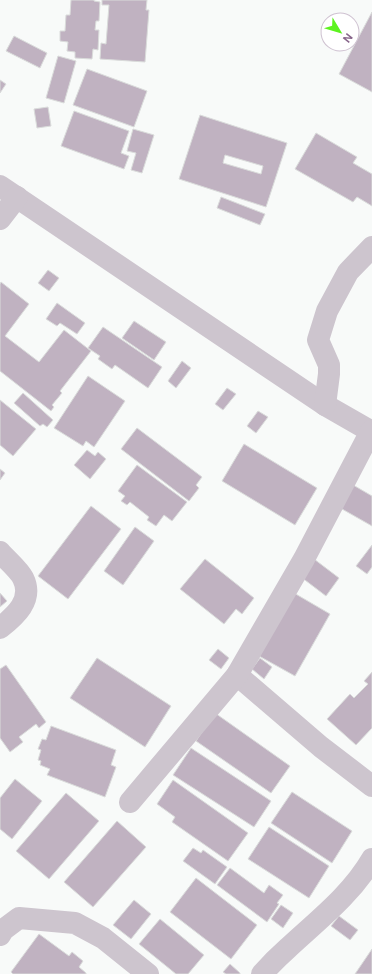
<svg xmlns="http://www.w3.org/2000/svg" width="372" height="974" font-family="'DM Sans',sans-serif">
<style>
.building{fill:#c0b2c1;stroke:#dadcdb;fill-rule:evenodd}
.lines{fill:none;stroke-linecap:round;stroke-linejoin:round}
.minor{stroke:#cdc5ce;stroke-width:22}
</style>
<rect width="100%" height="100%" fill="#f8faf9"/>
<g class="building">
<polygon points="71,0 94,0 94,1 100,2 99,21 96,21 95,30 99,30 98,50 93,49 92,59 75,58 75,52 67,51 68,42 60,41 60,31 65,31 66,15 70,15"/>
<polygon points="102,0 147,0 146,10 149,10 145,62 100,59 101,43 106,44 109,5 102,5"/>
<polygon points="372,12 372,92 339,74"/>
<polygon points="14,36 47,53 40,68 6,51"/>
<polygon points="58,56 76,61 64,103 46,98"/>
<polygon points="87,69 147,91 134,127 73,105"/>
<polygon points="0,80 6,84 0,93"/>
<polygon points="48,107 51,126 37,128 34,109"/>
<polygon points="74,111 129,131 121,153 129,156 124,169 61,146"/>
<path d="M200,115L287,143L266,207L179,179ZM225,155L263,166L261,174L223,163Z"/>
<polygon points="133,129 154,135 142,173 131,170 136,153 127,151"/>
<polygon points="316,133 357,157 353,163 372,174 372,206 357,197 353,202 295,169"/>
<polygon points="221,197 265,214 260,225 217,208"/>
<polygon points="48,270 59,278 49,291 38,283"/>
<polygon points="1,282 29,304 5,336 39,362 64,330 91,351 60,391 62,393 52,405 54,407 51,411 0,371 0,284"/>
<polygon points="57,303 85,323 77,334 60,323 57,326 46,319"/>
<polygon points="134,321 166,342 154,360 122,338"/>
<polygon points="103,327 162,367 148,388 115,365 112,369 98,359 100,356 88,348"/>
<polygon points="182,361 191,368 176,388 168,381"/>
<polygon points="88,376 125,401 94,447 86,441 83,446 54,428"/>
<polygon points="227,388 236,394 223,410 215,404"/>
<polygon points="23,393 53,420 47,427 43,424 40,426 14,403"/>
<polygon points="0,400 36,429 13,456 0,445"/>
<polygon points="258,411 268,417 256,433 247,426"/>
<polygon points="137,428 202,477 196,485 199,488 189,501 121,449"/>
<polygon points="244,444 317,488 295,525 222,481"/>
<polygon points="87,450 95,456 98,452 106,459 90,479 74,465"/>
<polygon points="137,465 187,502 172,521 164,515 156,526 147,520 149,517 130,502 127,505 121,501 125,496 118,491"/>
<polygon points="0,469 5,473 0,480"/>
<polygon points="348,482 372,496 372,526 335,505"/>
<polygon points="91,506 121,529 68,599 38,576"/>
<polygon points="135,527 154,541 123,585 104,571"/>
<polygon points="372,545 372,567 367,574 356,566"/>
<polygon points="205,559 254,598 242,614 236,609 224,624 180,589"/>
<polygon points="314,559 339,578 326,596 301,577"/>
<polygon points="0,593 7,601 0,607"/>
<polygon points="294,593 330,614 295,676 259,656"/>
<polygon points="218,649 229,658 221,669 209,660"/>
<polygon points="97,658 171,706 145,747 70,698"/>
<polygon points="260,658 272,667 264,679 252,669"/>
<polygon points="6,665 46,722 39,728 36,724 19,737 23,742 10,752 0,738 0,669"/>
<polygon points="372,672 372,728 356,745 327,719 350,694 354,698 368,684 364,681"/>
<polygon points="215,713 290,766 271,793 196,741"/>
<polygon points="51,726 116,750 111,765 116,767 105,797 47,775 50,769 40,765 41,761 38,760 41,750 38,749 42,739 46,740"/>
<polygon points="191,748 271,801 254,827 173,775"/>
<polygon points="15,779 42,801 12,839 0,829 0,798"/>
<polygon points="173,780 248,833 228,861 172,822 175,817 157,804"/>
<polygon points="292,792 352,831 332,863 271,823"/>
<polygon points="66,793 99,821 49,879 16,851"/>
<polygon points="117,821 146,847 93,907 64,882"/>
<polygon points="269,827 329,866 309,898 248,859"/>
<polygon points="193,848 201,853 203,850 227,867 215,884 183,861"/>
<polygon points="230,868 264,893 269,885 283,895 277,903 279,904 267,922 217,885"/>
<polygon points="196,878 257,925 231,959 170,912"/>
<polygon points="134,900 151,914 131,939 113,925"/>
<polygon points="281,905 293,913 283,928 271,919"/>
<polygon points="339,916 358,930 350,940 331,926"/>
<polygon points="160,919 204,955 188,974 176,974 139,944"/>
<polygon points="39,934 69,956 72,952 83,961 79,967 86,973 86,974 13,974 11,972"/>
<polygon points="372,949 372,974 355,974"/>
<polygon points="230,964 240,973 240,974 226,974 223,972"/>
</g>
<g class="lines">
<g class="minor">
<polyline points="0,186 325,405 372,432"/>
<polyline points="0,219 17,197"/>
<polyline points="325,405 329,374 329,365 318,340 327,311 348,272 372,247"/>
<path d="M0,552C7,560 19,570 23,578C34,600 15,616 0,628"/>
<polyline points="237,675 321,747 372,786"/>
<polyline points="130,802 237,675 304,559 371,431"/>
<polyline points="0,935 3,930 19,918 75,923 103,938 148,974"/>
<path d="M262,974C270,965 279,956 288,948C318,920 351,895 372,859"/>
</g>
</g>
<g transform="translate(340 32) rotate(128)"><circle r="19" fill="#ffffff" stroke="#cfc2d1"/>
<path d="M0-3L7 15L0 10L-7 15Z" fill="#5df31f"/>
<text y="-6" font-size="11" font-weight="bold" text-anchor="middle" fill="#88668b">N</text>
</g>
</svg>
